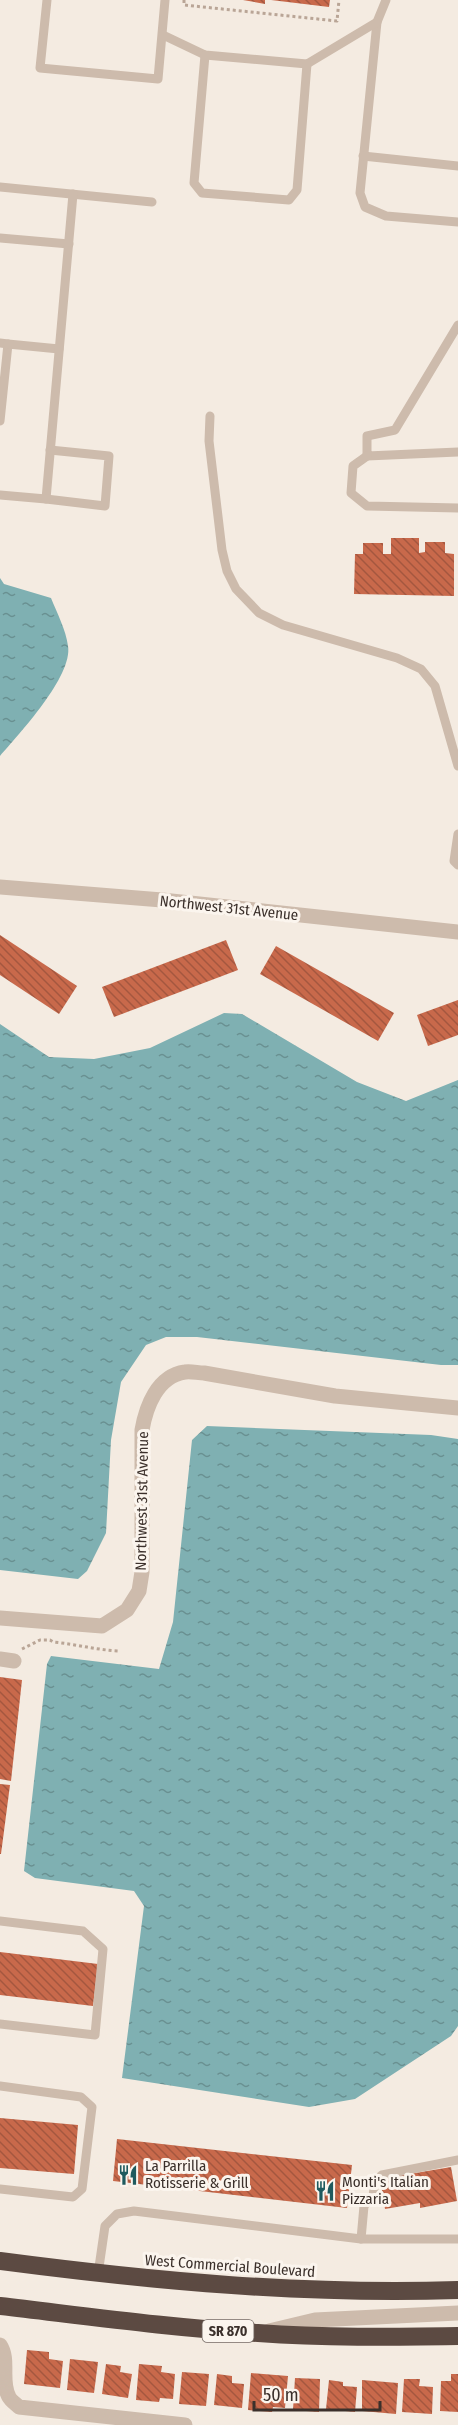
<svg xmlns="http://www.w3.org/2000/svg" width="458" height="2425" font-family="'Fira Sans Condensed',sans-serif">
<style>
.water{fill:url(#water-ripples)}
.building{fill:url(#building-back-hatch)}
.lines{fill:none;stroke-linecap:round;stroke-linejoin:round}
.path{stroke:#b9a596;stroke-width:3;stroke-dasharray:3 3;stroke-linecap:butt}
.lane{stroke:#cdbbac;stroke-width:9}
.street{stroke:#cdbbac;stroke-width:15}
.highway{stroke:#5c4a42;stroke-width:18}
.labels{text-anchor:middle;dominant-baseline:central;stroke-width:6;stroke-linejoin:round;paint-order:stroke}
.shield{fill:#fbf5ee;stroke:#756b66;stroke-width:1.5}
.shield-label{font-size:14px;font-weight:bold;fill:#3b302b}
.street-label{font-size:15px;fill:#3b302b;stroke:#fbf5ee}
.poi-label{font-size:15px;fill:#3b302b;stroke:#fbf5ee;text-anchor:start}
</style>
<defs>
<pattern id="water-ripples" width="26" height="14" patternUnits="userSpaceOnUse" patternTransform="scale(1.5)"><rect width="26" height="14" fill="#7fb0b2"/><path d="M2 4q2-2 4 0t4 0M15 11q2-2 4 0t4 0" fill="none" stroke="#699091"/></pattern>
<pattern id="building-back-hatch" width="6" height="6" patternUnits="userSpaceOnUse" patternTransform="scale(1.5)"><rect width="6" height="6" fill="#c8694b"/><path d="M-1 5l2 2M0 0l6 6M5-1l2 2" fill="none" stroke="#a4573f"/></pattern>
</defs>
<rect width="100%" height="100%" fill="#f4ebe1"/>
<g class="water">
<path d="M0,578L4,584L51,598C57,613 66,630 68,646C73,676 19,734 0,756Z"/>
<polygon points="224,1013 242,1014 357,1082 406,1101 458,1080 458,1365 441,1365 197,1337 166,1337 146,1345 121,1382 111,1440 106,1533 87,1571 78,1579 0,1570 0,1024 49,1057 94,1059 150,1048"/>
<polygon points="207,1426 431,1435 458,1439 458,2026 451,2036 355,2099 309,2107 122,2078 144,1906 134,1891 35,1878 24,1871 47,1664 51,1656 159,1669 173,1622 192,1440"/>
</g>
<g class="building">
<polygon points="243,0 265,0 265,4"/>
<polygon points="271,0 330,0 329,7"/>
<polygon points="391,538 419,538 419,553 425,552 425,542 445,542 445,553 454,554 454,596 354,594 355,554 363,554 363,543 383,543 383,554 391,554"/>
<polygon points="0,935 77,986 59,1014 0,975"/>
<polygon points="226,940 238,970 114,1017 102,987"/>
<polygon points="276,946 394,1013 378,1041 260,974"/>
<polygon points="458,1000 458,1035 428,1046 417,1015"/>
<polygon points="0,1677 22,1680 11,1781 0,1779"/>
<polygon points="0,1784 10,1785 1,1854 0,1854"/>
<polygon points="0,1952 98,1964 93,2006 0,1995"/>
<polygon points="0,2118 78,2125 74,2174 0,2168"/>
<polygon points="117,2139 352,2165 347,2208 113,2181"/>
<polygon points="451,2167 457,2201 420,2208 420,2203 385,2209 380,2179"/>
<polygon points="27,2350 49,2352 49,2359 63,2361 60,2388 24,2384"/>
<polygon points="70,2359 98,2362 94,2393 67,2390"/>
<polygon points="106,2364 121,2366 120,2372 132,2374 128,2398 102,2394"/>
<polygon points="139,2364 162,2366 161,2372 175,2374 173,2399 160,2398 159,2402 136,2400"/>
<polygon points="182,2372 209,2374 206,2406 179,2404"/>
<polygon points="251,2373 288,2376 285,2408 273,2407 272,2412 248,2410"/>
<polygon points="217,2374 232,2376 232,2383 244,2384 242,2408 214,2405"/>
<polygon points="451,2374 458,2374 458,2412 440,2411 441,2381 451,2381"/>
<polygon points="295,2378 320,2379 319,2412 293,2410"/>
<polygon points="404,2379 420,2379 419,2386 433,2387 432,2414 402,2412"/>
<polygon points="329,2380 343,2382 343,2386 357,2387 355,2412 326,2409"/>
<polygon points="362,2380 398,2383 396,2414 362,2411"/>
</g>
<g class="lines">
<g class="path">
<polyline points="184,0 184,5 337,21 339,0"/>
<path d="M22,1649L40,1640H50L53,1642C76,1644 96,1650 119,1651"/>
</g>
<g class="lane">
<polyline points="47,0 40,68 158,79 165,0"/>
<polyline points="377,22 360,193 365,207 386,216 458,222"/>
<polyline points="163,35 205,55 307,64 377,22 386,0"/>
<polyline points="205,55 194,183 202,193 289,200 297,190 307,64"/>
<polyline points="363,156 458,166"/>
<polyline points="0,187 152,202"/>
<polyline points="0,238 69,244"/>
<polyline points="458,325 395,430 367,436 367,456 458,452"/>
<polyline points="0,343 8,344 0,421"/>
<polyline points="8,344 59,349"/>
<polyline points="210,416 209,441 222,550 227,571 236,589 259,613 283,625 397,658 421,669 435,686 458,766"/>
<polyline points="367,456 353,466 351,493 367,506 458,508"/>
<polyline points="0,495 46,499 73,194"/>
<polyline points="46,499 105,506 109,456 50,450"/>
<polyline points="458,834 454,861 458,865"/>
<polyline points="0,1921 83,1931 103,1949 95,2035 0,2024"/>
<polyline points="0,2086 81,2097 92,2107 82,2189 73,2197 0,2189"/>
<polyline points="361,2239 364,2206 373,2196 375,2181 382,2175 458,2160"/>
<polyline points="98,2274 105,2226 117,2214 134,2211 361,2239 458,2239"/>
</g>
<g class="street">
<polyline points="0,887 162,900 458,932"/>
<path d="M0,1618L102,1626L127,1610L139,1591L142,1572V1430C146,1407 157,1376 185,1372C191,1371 198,1373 204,1373L335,1396L458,1408"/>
<polyline points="0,1659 14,1661"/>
<polyline points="269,2331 315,2320 458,2313"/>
<path d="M0,2345C10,2360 0,2381 9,2397C11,2401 16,2404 19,2407L185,2425"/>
</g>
<g class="highway">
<path d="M0,2261C152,2281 304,2295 458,2290"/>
<path d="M0,2306C86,2316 172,2328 258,2333C324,2338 391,2337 458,2336"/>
</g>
</g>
<defs>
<g id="restaurant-bare" transform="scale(1.62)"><path d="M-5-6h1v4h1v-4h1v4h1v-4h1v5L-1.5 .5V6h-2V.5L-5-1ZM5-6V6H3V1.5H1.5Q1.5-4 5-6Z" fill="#1f5a5e" stroke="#fbf5ee" stroke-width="2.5" paint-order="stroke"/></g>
</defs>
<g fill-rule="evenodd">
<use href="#restaurant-bare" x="128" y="2175"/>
<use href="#restaurant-bare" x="325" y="2191"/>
</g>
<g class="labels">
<rect class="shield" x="202.5" y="2320" width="51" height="22" rx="4.5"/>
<g class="shield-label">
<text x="228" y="2331">SR 870</text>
</g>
<g class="street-label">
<text transform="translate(229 908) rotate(6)">Northwest 31st Avenue</text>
<text transform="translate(142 1501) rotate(-89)">Northwest 31st Avenue</text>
<text transform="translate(230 2266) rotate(4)">West Commercial Boulevard</text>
</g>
<g class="poi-label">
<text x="145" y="2166">La Parrilla<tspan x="145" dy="17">Rotisserie &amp; Grill</tspan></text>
<text x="342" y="2182">Monti's Italian<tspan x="342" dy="17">Pizzaria</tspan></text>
</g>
</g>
<path d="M254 2401v9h126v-9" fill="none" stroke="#3b302b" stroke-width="3"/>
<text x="263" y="2401" font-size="18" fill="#3b302b" stroke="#fbf5ee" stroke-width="4.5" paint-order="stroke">50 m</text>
</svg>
